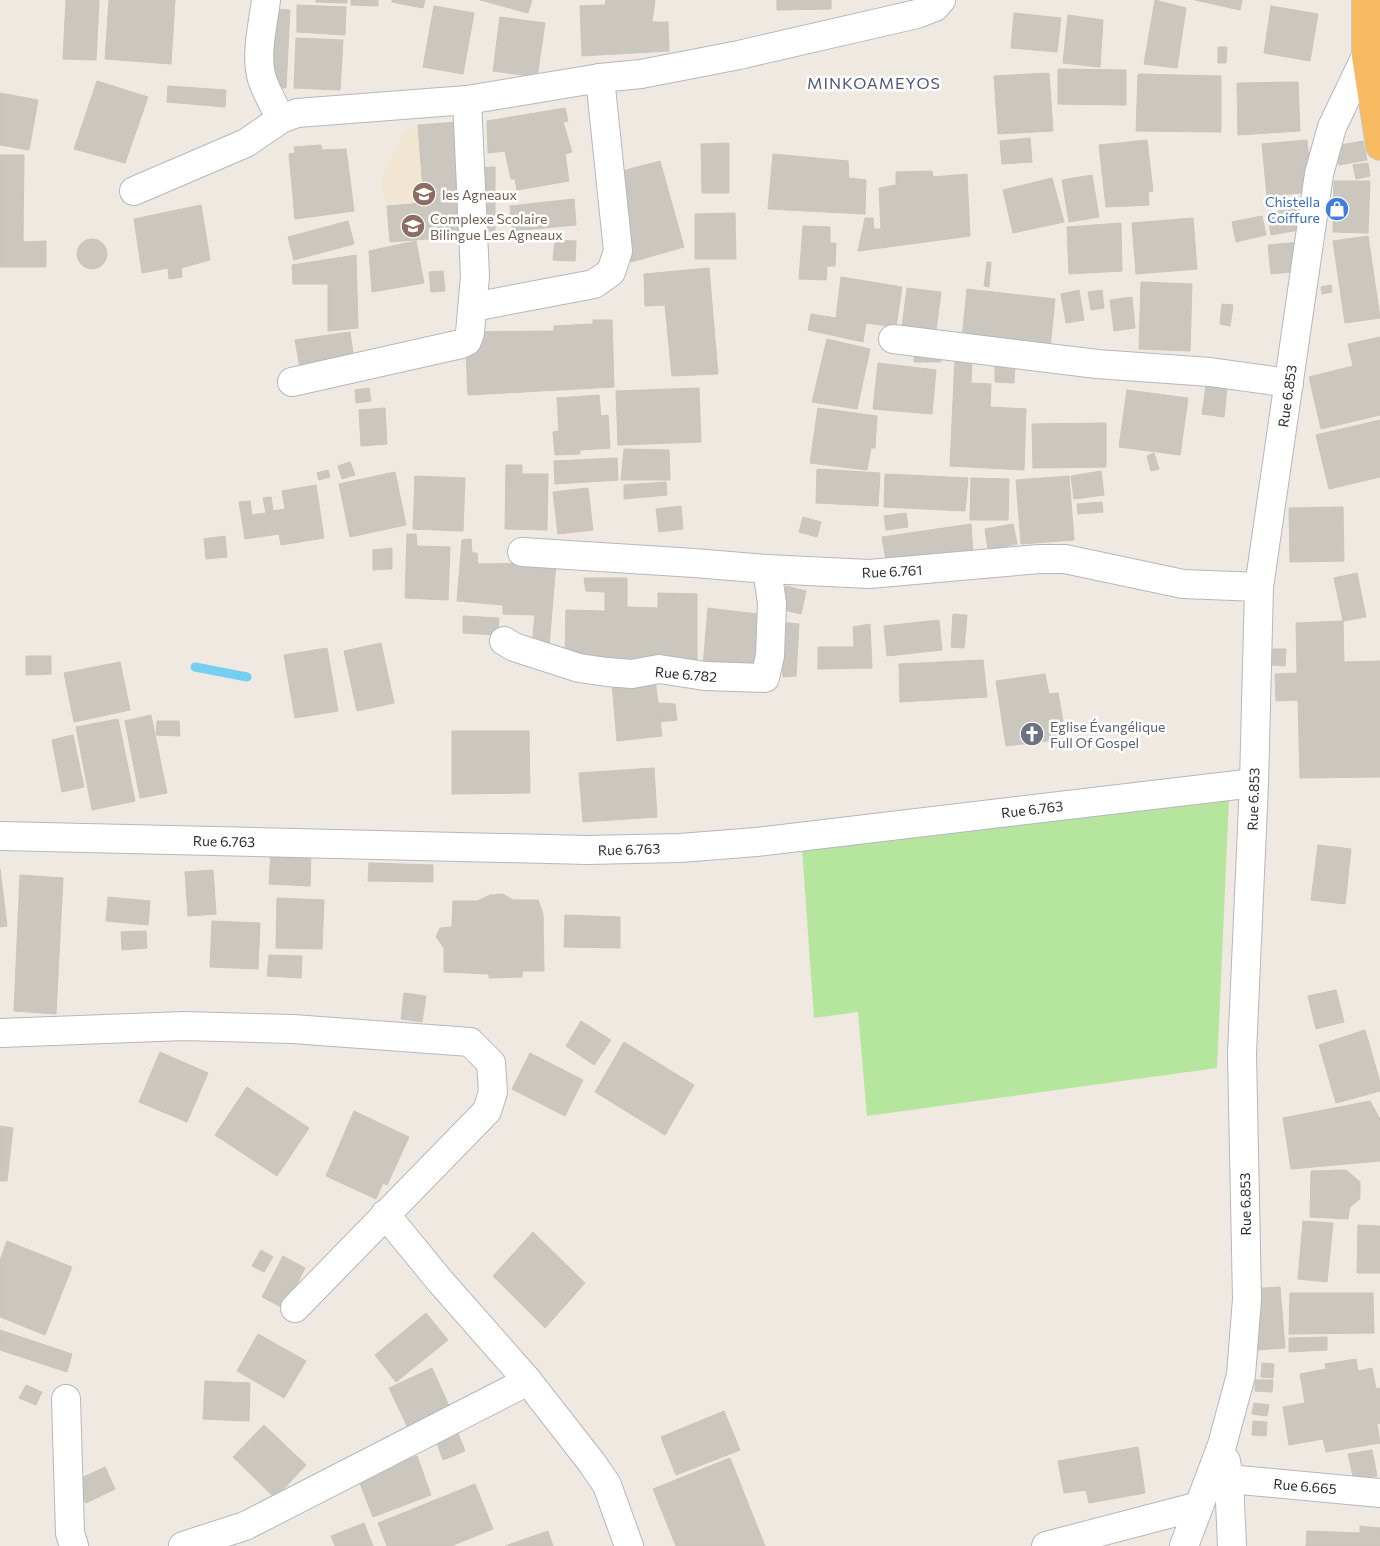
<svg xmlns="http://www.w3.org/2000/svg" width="1380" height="1546" font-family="Commissioner,sans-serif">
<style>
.education{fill:#f0e6d1}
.green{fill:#b6e59e}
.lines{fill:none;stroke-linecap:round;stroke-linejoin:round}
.stream{stroke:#75cff0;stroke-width:9}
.building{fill:#cbc7bf;stroke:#cbc5ba}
.minor-casing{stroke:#b4b7c1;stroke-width:30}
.trunk-casing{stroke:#c9c9c9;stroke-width:30}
.minor{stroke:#fff;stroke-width:28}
.trunk{stroke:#f8ba60;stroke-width:28}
.labels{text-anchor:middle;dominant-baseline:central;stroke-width:5;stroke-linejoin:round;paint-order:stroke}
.education-label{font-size:14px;fill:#785e54;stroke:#fff;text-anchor:start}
.shop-label{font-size:14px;fill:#366cbe;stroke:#fff;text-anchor:end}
.street-label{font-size:14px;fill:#2e2e2e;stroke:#fff}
.worship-label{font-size:14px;fill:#5b616d;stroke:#fff;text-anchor:start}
.quarter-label{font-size:16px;letter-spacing:1px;fill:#4d5680;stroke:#fff}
</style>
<rect width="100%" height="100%" fill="#efe9e1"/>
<polygon class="education" points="458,122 467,236 387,206 381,181 405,131 418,125"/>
<polygon class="green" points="1229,799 1217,1068 867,1116 858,1012 814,1018 802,848"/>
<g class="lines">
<polyline class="stream" points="195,667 247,677"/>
</g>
<g class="building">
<polygon points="66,0 99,0 96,60 63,59"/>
<polygon points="109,0 175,0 171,64 105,59"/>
<polygon points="316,0 347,0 347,3 316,2"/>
<polygon points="351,0 378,0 378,6 351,5"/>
<polygon points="392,0 425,0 423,8 392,2"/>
<polygon points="480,0 532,0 528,13"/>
<polygon points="606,0 655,0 652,22 668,22 669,51 582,56 580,6 605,5"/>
<polygon points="777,0 831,0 831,9 777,10"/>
<polygon points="1155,0 1186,8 1177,68 1144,64"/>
<polygon points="1195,0 1242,0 1240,10"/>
<polygon points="297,5 346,7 345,35 297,32"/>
<polygon points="434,6 474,13 463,74 423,67"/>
<polygon points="1271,6 1318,14 1310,61 1264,53"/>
<polygon points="270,9 290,10 286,88 266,88"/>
<polygon points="1014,13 1061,18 1057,52 1011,48"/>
<polygon points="1068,15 1103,20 1100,67 1063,63"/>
<polygon points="500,17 545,23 537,77 493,71"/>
<polygon points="296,38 343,40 340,90 294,88"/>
<polygon points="1218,47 1227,47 1226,63 1218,63"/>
<polygon points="1058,69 1126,70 1126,105 1058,104"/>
<polygon points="1049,73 1053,131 998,134 994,76"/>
<polygon points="1138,74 1221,76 1221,132 1136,131"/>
<polygon points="97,81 148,97 125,163 74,149"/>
<polygon points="1298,82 1300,131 1238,135 1237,83"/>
<polygon points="168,86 226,90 225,107 167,102"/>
<polygon points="0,93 38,100 29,150 0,145"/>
<polygon points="565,108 568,121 563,122 572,152 565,154 569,181 517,190 515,179 511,179 505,151 488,153 487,121"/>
<polygon points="458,122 467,236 390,242 387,206 424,203 418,125"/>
<polygon points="1030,138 1032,162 1002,164 1000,141"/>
<polygon points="1147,140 1153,191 1148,192 1149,205 1106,207 1099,145"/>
<polygon points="1307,140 1312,192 1267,196 1262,144"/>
<polygon points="1363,141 1367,160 1339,165 1335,146"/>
<polygon points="729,143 729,193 702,193 701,144"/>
<polygon points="321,145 322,150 346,149 354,211 295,219 289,154 295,153 294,147"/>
<polygon points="773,154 848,161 849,178 866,180 865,214 768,209"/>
<polygon points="0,155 24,155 23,242 46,241 46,267 0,267"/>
<polygon points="660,161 684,247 631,262 607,175"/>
<polygon points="1368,163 1370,176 1356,179 1353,165"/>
<polygon points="495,167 495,231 475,231 475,168"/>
<polygon points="932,171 933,177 967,174 970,236 858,251 865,218 873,218 874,229 881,229 879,188 896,185 896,172"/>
<polygon points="1092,175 1099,217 1069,222 1062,180"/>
<polygon points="1052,178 1064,222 1013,233 1003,190"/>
<polygon points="1334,181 1370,181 1368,233 1333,232"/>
<polygon points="574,199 576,225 512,231 510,206"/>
<polygon points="201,205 210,260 181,268 182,277 169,279 168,268 142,273 134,219"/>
<polygon points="1296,208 1299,230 1271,235 1268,213"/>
<polygon points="735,213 736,259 695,259 695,214"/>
<polygon points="1262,216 1266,235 1236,242 1232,222"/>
<polygon points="1193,218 1197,269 1136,274 1132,223"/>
<polygon points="348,221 354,244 294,260 288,237"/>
<polygon points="1121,223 1122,271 1069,274 1067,227"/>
<polygon points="803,226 830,227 830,243 836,243 835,266 827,266 826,280 799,279"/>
<polygon points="1368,236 1380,318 1345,323 1333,241"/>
<circle cx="92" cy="254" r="15"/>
<polygon points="555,240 576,241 575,261 553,260"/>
<polygon points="416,241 424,283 372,292 369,251"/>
<polygon points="1300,242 1303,271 1271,274 1268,245"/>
<polygon points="356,255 358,328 328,331 328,284 293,284 292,265"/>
<polygon points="987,262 991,262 989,287 984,286"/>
<polygon points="709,268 718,374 672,376 665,305 645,306 644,274"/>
<polygon points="443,271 445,291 431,292 429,272"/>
<polygon points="841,277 902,287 896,327 866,323 863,342 808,330 811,314 836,318"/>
<polygon points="1141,282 1192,284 1190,351 1139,349"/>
<polygon points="1331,285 1332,292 1322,294 1321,287"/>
<polygon points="907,288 941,292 936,331 902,327"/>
<polygon points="967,289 1055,299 1050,348 962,338"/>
<polygon points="1079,290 1084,320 1066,323 1061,294"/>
<polygon points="1102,290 1104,308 1091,310 1088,292"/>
<polygon points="1132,297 1135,328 1114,331 1110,300"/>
<polygon points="1222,304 1233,305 1230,326 1220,324"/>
<polygon points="593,320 612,320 614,387 468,395 465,332 554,331 554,326 593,324"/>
<polygon points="350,332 354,360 300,368 295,340"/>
<polygon points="1380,337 1380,415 1321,429 1309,377 1353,366 1348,344"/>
<polygon points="827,339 870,349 857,409 812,402"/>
<polygon points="914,352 941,353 941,362 914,362"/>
<polygon points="955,358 972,359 971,383 991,384 990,407 1026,409 1024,470 950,466"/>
<polygon points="878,363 936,370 932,414 873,409"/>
<polygon points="995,366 1015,367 1014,383 995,382"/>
<polygon points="1206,386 1227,388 1224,417 1202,414"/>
<polygon points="369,388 371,401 356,403 355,390"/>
<polygon points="699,388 701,442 618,445 616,391"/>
<polygon points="1127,390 1188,398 1180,455 1119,447"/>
<polygon points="599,395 601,416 608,415 610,448 580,450 580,454 555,455 553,432 559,431 557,398"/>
<polygon points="385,408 387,444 361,446 359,410"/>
<polygon points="818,408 877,416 875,448 871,448 867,470 810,463"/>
<polygon points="1380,420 1380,477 1329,489 1316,435"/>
<polygon points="1106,423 1106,467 1033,468 1032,424"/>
<polygon points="624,449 669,450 670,480 621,480"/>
<polygon points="1154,453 1159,469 1151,471 1147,456"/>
<polygon points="617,458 618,480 555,484 554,461"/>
<polygon points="350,462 355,475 342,479 338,466"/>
<polygon points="506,465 522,465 522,474 548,474 547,530 505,529"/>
<polygon points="817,469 880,473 878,506 816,503"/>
<polygon points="328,470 330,477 319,480 317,473"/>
<polygon points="1101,471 1104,495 1074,499 1071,476"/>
<polygon points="395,472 406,525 350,537 339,484"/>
<polygon points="885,474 968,478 965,511 884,507"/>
<polygon points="415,476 465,478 463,531 413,529"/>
<polygon points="1069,476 1074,540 1021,544 1016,480"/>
<polygon points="971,478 1009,479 1008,520 970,520"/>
<polygon points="666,482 667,495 624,499 624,485"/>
<polygon points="316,485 324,538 281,545 279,534 245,539 239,502 250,501 252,515 266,513 263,498 271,497 273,511 285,509 282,491"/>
<polygon points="588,488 593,530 558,534 553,492"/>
<polygon points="1102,502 1103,512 1078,514 1077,504"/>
<polygon points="681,506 683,529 659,532 656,509"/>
<polygon points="1343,507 1344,561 1290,562 1289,508"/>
<polygon points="906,513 908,527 886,530 884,516"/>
<polygon points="803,517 821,522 817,537 799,532"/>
<polygon points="971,524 973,555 887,566 882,537"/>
<polygon points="1013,524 1017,544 988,550 985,529"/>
<polygon points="407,534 416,534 417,546 450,547 448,600 405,598"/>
<polygon points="225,536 227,557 206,559 204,539"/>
<polygon points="471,539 472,553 477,553 478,564 556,563 549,646 532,645 535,615 503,614 503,605 457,601 462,540"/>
<polygon points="392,548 392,569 373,570 373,550"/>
<polygon points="1357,573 1366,617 1343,621 1334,578"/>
<polygon points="584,578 627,578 627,607 658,608 658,593 697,594 697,667 610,675 611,657 565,655 566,610 605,611 605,592 586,591"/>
<polygon points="786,586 806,591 801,614 780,609"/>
<polygon points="708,608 765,615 760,666 713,662 713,667 703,666"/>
<polygon points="953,614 967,615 964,648 951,647"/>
<polygon points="463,616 499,618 498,635 463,633"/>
<polygon points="939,620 942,650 887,656 884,626"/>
<polygon points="1343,621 1344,662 1380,661 1380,777 1300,778 1298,700 1276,701 1275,674 1297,673 1296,623"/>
<polygon points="781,622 799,624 796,676 783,677"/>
<polygon points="870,624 872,668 818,669 818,647 854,647 853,627"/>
<polygon points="381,643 394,703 357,711 344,651"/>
<polygon points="327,648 338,711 295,718 284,655"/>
<polygon points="1273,649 1286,649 1285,666 1272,665"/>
<polygon points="26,656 51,656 51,674 26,675"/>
<polygon points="983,660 987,697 900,702 899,664"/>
<polygon points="120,662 130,710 74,722 64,673"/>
<polygon points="1045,674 1049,694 1058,693 1063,721 1054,723 1056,740 1006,746 996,681"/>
<polygon points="655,679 662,736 617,741 612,683"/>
<polygon points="658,703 675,704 677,720 660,722"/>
<polygon points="151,715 167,793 140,798 125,721"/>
<polygon points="118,719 135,801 92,810 76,727"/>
<polygon points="157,721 179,721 180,736 156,735"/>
<polygon points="452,731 529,731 530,793 452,794"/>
<polygon points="73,735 84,787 62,792 52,740"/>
<polygon points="654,768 657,817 583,822 579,773"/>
<polygon points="1318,845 1351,849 1345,904 1311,900"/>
<polygon points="271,852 311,854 310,886 269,884"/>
<polygon points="369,863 433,865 433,882 368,881"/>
<polygon points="0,869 7,926 0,927"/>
<polygon points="213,870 216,914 188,916 185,872"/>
<polygon points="20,875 63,878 56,1014 14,1011"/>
<polygon points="503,894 513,900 538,900 543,914 544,971 522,971 522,977 489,978 489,974 444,972 444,948 436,937 440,928 452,927 453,901 477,901 490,895"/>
<polygon points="108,897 150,901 148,925 106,921"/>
<polygon points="277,898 324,900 322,949 276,948"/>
<polygon points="565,915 620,917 620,948 564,947"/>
<polygon points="212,921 260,923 258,969 210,967"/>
<polygon points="146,931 147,948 122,950 121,932"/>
<polygon points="269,955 302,956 301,978 267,976"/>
<polygon points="1336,990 1344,1022 1316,1029 1308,996"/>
<polygon points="404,993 426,996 422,1022 401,1019"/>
<polygon points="581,1021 611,1040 594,1065 566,1046"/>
<polygon points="1365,1030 1380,1082 1380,1091 1336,1103 1319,1045"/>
<polygon points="624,1042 694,1085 665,1135 595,1092"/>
<polygon points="160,1052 208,1073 187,1122 139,1102"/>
<polygon points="530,1053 583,1080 565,1116 512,1089"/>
<polygon points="247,1087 309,1128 277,1176 215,1135"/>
<polygon points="1370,1101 1380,1119 1380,1161 1291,1169 1283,1118"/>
<polygon points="354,1111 409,1137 387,1185 383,1183 376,1199 326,1176"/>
<polygon points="0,1126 13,1128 7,1181 0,1181"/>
<polygon points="1346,1170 1360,1182 1360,1199 1350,1207 1348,1219 1310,1217 1311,1171"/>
<polygon points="1303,1221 1333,1223 1327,1282 1298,1279"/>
<polygon points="1358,1225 1380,1226 1380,1273 1357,1273"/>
<polygon points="533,1232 585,1283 545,1328 493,1276"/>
<polygon points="7,1241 72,1267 45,1335 0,1317 0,1260"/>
<polygon points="261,1250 273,1257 264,1272 252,1266"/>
<polygon points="283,1256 305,1268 285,1309 262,1297"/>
<polygon points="1280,1287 1285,1348 1256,1350 1251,1289"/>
<polygon points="1290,1293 1373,1293 1374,1333 1289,1334"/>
<polygon points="426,1313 448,1340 396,1382 375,1355"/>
<polygon points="0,1330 72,1354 67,1372 0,1350"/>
<polygon points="258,1334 306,1361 284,1398 237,1371"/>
<polygon points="1327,1337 1327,1350 1289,1352 1289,1338"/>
<polygon points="1356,1359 1358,1371 1372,1368 1376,1389 1380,1388 1380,1423 1377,1424 1380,1443 1326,1452 1323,1439 1289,1445 1283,1407 1305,1403 1300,1374 1326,1369 1325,1364"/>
<polygon points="1262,1363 1274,1364 1273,1378 1261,1377"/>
<polygon points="432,1368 450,1408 408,1428 389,1388"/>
<polygon points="1255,1380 1273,1380 1272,1392 1255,1391"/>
<polygon points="205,1381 250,1383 249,1421 203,1419"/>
<polygon points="26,1385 42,1392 36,1405 19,1398"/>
<polygon points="1254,1403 1269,1405 1267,1416 1252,1414"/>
<polygon points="724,1411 740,1450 676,1475 661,1437"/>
<polygon points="1253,1421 1267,1422 1266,1436 1252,1435"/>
<polygon points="264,1425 306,1465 275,1498 233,1457"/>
<polygon points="455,1426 465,1451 443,1460 434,1435"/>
<polygon points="1138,1447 1145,1493 1089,1503 1086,1490 1064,1493 1058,1461"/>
<polygon points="1372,1450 1377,1476 1354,1480 1348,1454"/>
<polygon points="417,1456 431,1495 373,1517 358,1478"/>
<polygon points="730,1458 765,1546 676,1546 653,1489"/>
<polygon points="105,1467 115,1489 86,1503 75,1481"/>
<polygon points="475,1484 493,1529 451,1546 387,1546 378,1523"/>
<polygon points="364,1523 373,1546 335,1546 331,1536"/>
<polygon points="1360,1526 1380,1528 1380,1546 1306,1546 1307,1531 1360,1533"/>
<polygon points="548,1531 553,1546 505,1546"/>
</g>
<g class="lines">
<g class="minor-casing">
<g id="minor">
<path d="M266,0C263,25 255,55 262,79C267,93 274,106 281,119"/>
<polyline points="134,191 246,143 281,119 297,113 467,100 600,78 641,74 739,55 917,14 935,7 941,0"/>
<polyline points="473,307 594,284 611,272 618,251 600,78"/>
<polyline points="893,339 1097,364 1210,372 1289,383"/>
<polyline points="292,382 461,344 467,341 470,333 475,276 467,100"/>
<polyline points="522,552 694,563 767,569 869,574 1039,559 1065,559 1183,584 1259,587"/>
<polyline points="504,641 514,647 579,668 607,672 632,674 659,669 705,676 765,678 770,656 772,603 767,569"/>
<polyline points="0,836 587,850 680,848 756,842 1254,783"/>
<polyline points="0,1033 184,1026 293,1029 470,1042 491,1063 493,1092 487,1111 295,1308"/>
<polyline points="385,1214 440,1281 528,1381 592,1463 607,1485 629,1546"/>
<polyline points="66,1399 70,1533 74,1546"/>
<polyline points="1226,1461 1229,1479 1232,1546"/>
<polyline points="1229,1479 1380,1493"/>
<polyline points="183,1546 245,1526 528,1381"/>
<polyline points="1046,1546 1199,1506"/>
<polyline points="1184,1546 1222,1445 1241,1375 1247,1299 1242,1053 1254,783 1259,587 1319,174 1332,127 1366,56"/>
</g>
</g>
<g class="trunk-casing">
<polyline id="trunk" points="1366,0 1366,56 1380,146"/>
</g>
<use href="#minor" class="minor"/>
<use href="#trunk" class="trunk"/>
</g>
<defs>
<g id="school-disc" transform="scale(1.25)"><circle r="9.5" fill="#8d6e63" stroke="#fff"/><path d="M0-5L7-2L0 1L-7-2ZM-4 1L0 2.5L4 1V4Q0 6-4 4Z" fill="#fff"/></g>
<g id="shop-disc" transform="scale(1.25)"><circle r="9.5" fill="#3f7fe0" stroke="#fff"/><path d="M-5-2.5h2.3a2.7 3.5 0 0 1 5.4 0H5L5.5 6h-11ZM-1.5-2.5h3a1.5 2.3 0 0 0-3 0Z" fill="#fff"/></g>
<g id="church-disc" transform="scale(1.25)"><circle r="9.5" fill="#6b7280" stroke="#fff"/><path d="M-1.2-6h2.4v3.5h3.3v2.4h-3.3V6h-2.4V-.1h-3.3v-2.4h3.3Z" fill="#fff"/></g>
</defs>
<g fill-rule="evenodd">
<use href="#school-disc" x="424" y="194"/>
<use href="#shop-disc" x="1337" y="209"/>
<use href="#school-disc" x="413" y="226"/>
<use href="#church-disc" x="1032" y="734"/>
</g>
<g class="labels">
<g class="education-label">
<text x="442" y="194">les Agneaux</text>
<text x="430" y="218">Complexe Scolaire<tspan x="430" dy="16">Bilingue Les Agneaux</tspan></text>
</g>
<g class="shop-label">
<text x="1320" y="201">Chistella<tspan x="1320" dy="16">Coiffure</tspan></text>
</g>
<g class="street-label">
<text transform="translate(1287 396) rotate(-82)">Rue 6.853</text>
<text transform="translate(892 571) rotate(-3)">Rue 6.761</text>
<text transform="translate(686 674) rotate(5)">Rue 6.782</text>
<text transform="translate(1253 799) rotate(-88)">Rue 6.853</text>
<text transform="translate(1032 809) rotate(-7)">Rue 6.763</text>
<text transform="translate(224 841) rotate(1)">Rue 6.763</text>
<text transform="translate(629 849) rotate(-2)">Rue 6.763</text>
<text transform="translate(1245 1204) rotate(-91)">Rue 6.853</text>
<text transform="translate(1305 1486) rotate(5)">Rue 6.665</text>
</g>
<g class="worship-label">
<text x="1050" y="726">Eglise Évangélique<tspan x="1050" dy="16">Full Of Gospel</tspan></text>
</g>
<g class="quarter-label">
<text x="874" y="82">MINKOAMEYOS</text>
</g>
</g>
</svg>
